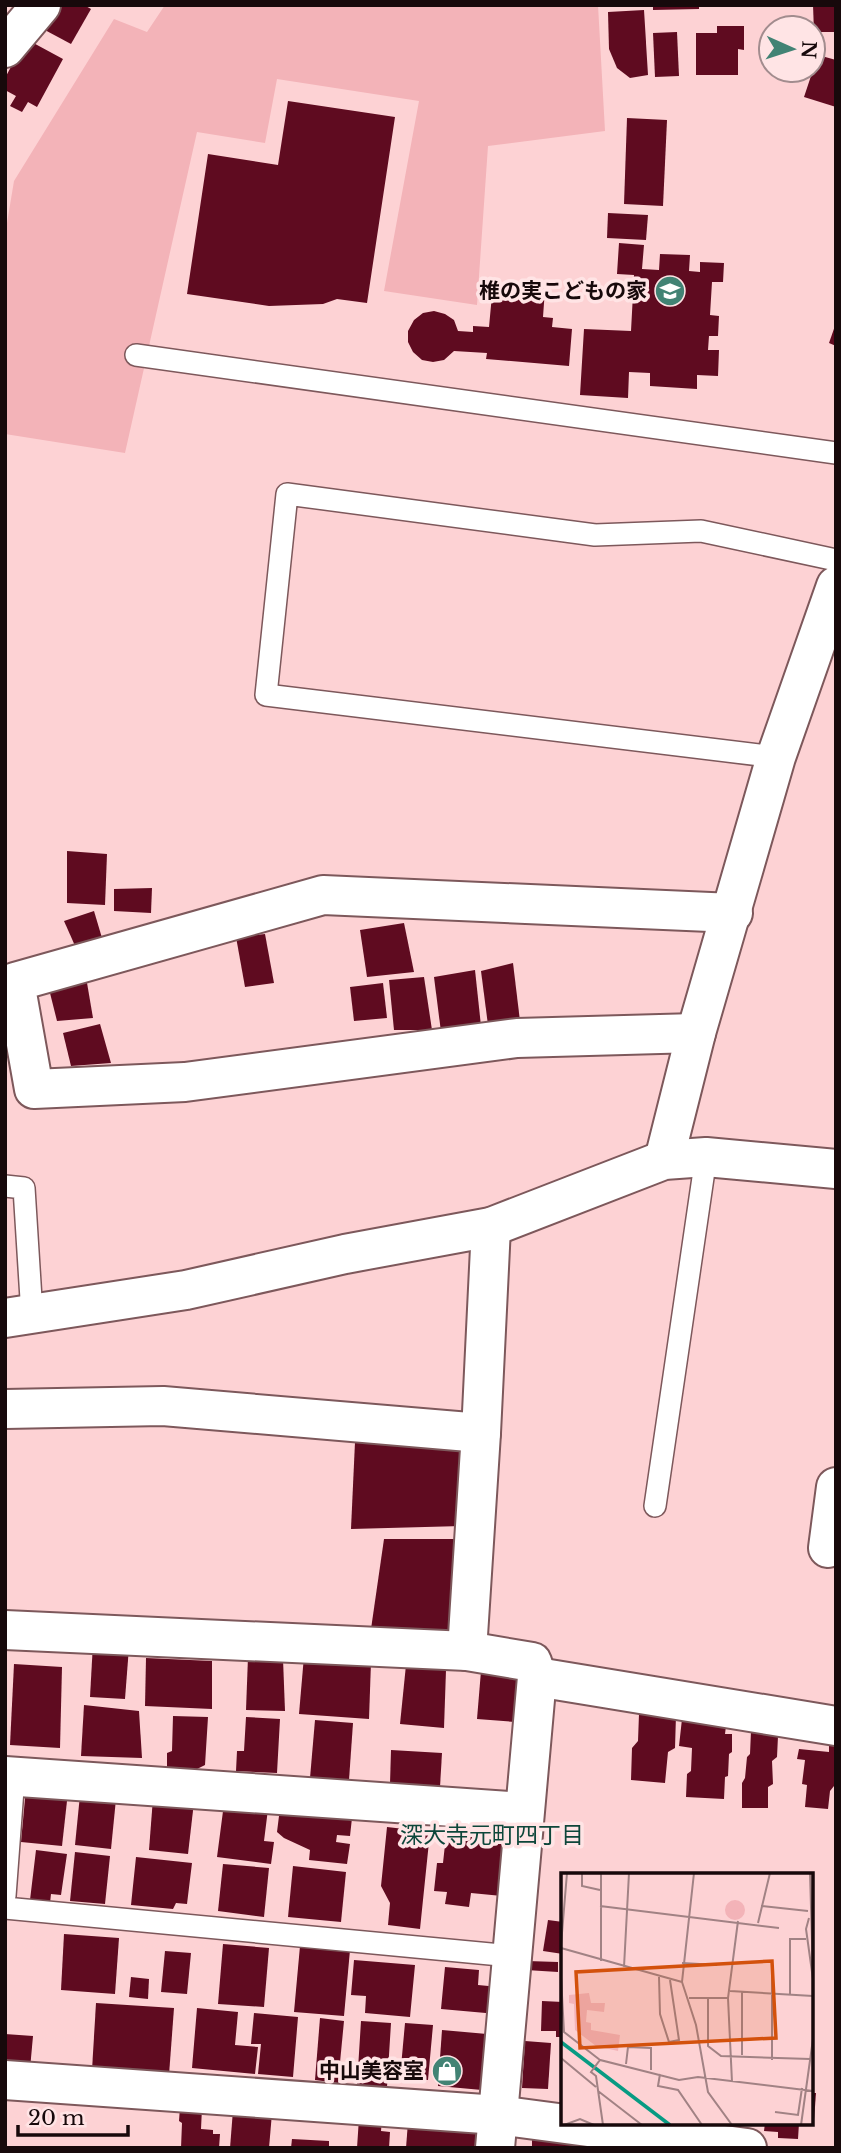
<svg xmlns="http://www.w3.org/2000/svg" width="841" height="2153" font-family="'Libre Baskerville','Noto Sans JP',serif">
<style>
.green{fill:#f3b3b8}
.building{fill:#5f0b20}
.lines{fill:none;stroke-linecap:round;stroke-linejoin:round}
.lane-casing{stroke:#7d585b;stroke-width:24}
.street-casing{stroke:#7d585b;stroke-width:42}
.lane{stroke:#fff;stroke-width:21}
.street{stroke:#fff;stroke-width:38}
.labels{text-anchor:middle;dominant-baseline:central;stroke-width:7;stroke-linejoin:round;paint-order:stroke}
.poi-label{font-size:21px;font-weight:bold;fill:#17090b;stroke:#ffe4e5;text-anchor:end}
.neighbourhood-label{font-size:23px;fill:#0d463a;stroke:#ffe4e5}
.inset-river{fill:none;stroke:#079b83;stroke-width:3.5}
.inset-road{fill:none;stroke:#a18284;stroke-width:2}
.view{fill:#d3510c;fill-opacity:0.15;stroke:#d3510c;stroke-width:3.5}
.inset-edge{fill:none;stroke:#17090b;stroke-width:3.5}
</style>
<rect width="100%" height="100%" fill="#fdd2d4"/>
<polygon class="green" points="165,5 598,5 605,131 488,146 477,305 384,291 419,101 277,79 265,143 197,132 125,453 5,434 5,235 14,181 114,19 147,32"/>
<g class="building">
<polygon points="56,5 84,5 91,9 71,44 43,29"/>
<polygon points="653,5 699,5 699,9 653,10"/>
<polygon points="813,5 836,5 836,32 814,32"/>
<polygon points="644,10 648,75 630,78 617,68 609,49 608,12"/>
<polygon points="717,26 744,26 744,50 738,49 738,75 696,75 696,33 717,33"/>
<polygon points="677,32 679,76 655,77 653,33"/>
<polygon points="26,39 63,59 37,107 28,102 22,112 10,106 16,96 5,90 5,78"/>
<polygon points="818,55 836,60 836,107 804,97"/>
<polygon points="288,101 395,117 367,303 337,299 323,304 269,306 187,294 208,154 278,165"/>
<polygon points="627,118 667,120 663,206 624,204"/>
<polygon points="608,213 648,215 646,240 607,238"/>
<polygon points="619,243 644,245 642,269 659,270 660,254 690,255 689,271 700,272 700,262 724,263 723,282 712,282 710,315 719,316 718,336 709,336 708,350 719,350 718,376 697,375 697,389 650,386 650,373 629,372 628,398 580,395 584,329 631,331 634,275 617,274"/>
<polygon points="493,284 545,289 543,317 553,318 552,327 572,329 569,366 486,359 487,353 454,351 444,360 433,362 422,360 413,352 408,342 408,331 414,320 423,313 434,311 445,314 454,320 458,331 473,332 473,326 489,327"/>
<polygon points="836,323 836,346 829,343"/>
<polygon points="67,851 107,854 105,905 67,903"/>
<polygon points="152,888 151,913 114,911 114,889"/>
<polygon points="94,911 102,938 76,948 64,921"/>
<polygon points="404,923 414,972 367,977 360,930"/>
<polygon points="265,934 274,983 245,987 236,937"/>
<polygon points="513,963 520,1021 488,1025 481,971"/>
<polygon points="475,970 481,1026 441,1032 434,977"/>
<polygon points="86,977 93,1018 57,1021 48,985"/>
<polygon points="424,977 432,1030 394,1030 389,980"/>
<polygon points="383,983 387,1018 354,1021 350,987"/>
<polygon points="100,1024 111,1063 71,1066 63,1033"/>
<polygon points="355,1442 468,1444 462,1526 351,1529"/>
<polygon points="384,1539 459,1539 451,1631 371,1629"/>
<polygon points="93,1643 129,1647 125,1699 90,1697"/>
<polygon points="304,1656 371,1662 369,1719 299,1714"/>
<polygon points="248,1657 283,1659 285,1711 246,1710"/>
<polygon points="146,1658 212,1661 212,1709 145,1706"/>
<polygon points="14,1664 62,1667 60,1748 10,1745"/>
<polygon points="406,1665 446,1670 444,1728 400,1724"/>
<polygon points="481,1671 523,1673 515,1722 477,1719"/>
<polygon points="84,1705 139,1711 142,1758 81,1756"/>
<polygon points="639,1714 676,1715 675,1748 668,1752 665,1783 631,1780 632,1748 638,1741"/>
<polygon points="173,1716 208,1717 205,1765 195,1770 167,1770 167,1753 172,1751"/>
<polygon points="246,1717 280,1719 277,1773 236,1771 237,1751 244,1751"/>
<polygon points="682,1719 704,1720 706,1725 726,1726 725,1734 732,1734 732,1752 729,1754 728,1776 725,1777 724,1799 686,1797 687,1774 691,1771 692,1748 679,1746"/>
<polygon points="315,1720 353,1723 349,1780 310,1778"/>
<polygon points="751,1731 778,1736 777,1757 772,1761 773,1784 768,1787 768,1808 742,1808 742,1783 745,1778 747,1757 750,1754"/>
<polygon points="829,1743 836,1744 836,1763 834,1786 830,1791 828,1809 805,1807 807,1785 802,1784 805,1760 797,1759 799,1749 829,1752"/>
<polygon points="391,1750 442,1753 440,1787 390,1784"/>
<polygon points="81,1785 117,1789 111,1849 75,1845"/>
<polygon points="26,1788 68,1792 62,1846 21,1842"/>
<polygon points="225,1796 269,1801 264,1841 274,1842 271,1864 217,1857"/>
<polygon points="153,1798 194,1802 188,1854 149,1850"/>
<polygon points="281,1800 353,1809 350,1836 337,1835 336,1842 350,1844 347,1864 309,1860 310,1850 284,1838 277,1832"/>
<polygon points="448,1817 509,1823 502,1896 471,1893 469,1907 445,1904 447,1892 434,1891 437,1863 443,1863"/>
<polygon points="387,1827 430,1832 420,1929 388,1925 390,1903 381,1886"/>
<polygon points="36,1850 67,1854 61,1895 51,1894 50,1903 30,1900"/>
<polygon points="75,1852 110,1856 105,1904 70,1901"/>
<polygon points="136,1857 192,1863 187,1904 176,1903 173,1909 131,1905"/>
<polygon points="223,1864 269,1868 264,1917 218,1911"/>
<polygon points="293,1866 346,1872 341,1922 288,1917"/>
<polygon points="548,1920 563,1922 563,1954 543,1951"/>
<polygon points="64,1934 119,1938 115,1994 61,1990"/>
<polygon points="223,1944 269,1948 264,2007 218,2004"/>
<polygon points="300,1946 350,1950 344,2016 294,2012"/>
<polygon points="165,1951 191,1953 187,1994 161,1992"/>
<polygon points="354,1960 415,1965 410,2017 365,2013 366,1996 351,1995"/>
<polygon points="527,1961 558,1962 558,1972 526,1970"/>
<polygon points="445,1967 479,1970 478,1985 499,1987 497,2014 441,2009"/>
<polygon points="131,1977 149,1979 148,1999 129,1997"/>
<polygon points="542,2001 563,2002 563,2037 556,2037 556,2031 541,2031"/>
<polygon points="96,2003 174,2008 169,2075 92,2070"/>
<polygon points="197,2008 238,2012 235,2045 258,2047 255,2074 192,2068"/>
<polygon points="254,2013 298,2017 293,2077 258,2074 261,2044 251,2044"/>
<polygon points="320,2018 344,2021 338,2083 315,2080"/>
<polygon points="361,2021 391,2023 387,2087 357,2085"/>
<polygon points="405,2023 433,2025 428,2080 400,2078"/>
<polygon points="442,2030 487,2034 482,2090 438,2086"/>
<polygon points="5,2034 33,2036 30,2069 5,2066"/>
<polygon points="525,2041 551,2043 548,2089 522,2088"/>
<polygon points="811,2093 816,2093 814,2120 811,2120"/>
<polygon points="180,2107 202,2108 201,2129 213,2130 213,2134 220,2134 219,2148 181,2148 182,2123 179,2121"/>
<polygon points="233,2110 272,2113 269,2148 230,2148"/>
<polygon points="359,2118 382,2119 381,2131 390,2132 389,2148 357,2148"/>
<polygon points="408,2122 479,2127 478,2148 406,2148"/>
<polygon points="765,2123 799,2123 798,2139 778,2138 778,2132 764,2131"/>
<polygon points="532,2131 583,2138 583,2148 532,2148"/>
<polygon points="292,2139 329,2141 329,2148 291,2148"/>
</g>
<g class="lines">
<g class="lane-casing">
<g id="lane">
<polyline points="136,355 836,453"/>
<polyline points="776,757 266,695 287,494 595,535 701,531 836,560"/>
<polyline points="5,1186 24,1188 32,1315"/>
<polyline points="655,1506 706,1157"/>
<polyline points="5,1896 14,1776"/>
<polyline points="5,1908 511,1956"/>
</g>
</g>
<g class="street-casing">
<g id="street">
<polyline points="5,48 41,5"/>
<polyline points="696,1033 517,1038 185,1082 34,1089 15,982 323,895 733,913"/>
<polyline points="664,1160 696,1033 776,757 836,586"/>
<polyline points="5,1318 186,1290 345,1254 491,1227 664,1160 706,1157 836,1169"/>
<polyline points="5,1409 163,1406 481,1433"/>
<polyline points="828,1548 836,1487"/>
<polyline points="5,1630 467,1651 532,1662 537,1677 495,2148"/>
<polyline points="467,1651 481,1433 491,1227"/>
<polyline points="537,1677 836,1726"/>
<polyline points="5,1776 524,1812"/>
<polyline points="5,2080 498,2115 747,2148"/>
</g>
</g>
<use href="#lane" class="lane"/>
<use href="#street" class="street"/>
</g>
<defs>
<g id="school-disc" transform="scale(1.575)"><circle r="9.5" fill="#428374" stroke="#ffe4e5"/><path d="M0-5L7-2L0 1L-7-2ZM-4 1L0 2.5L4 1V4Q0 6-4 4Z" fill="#fff"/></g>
<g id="shop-disc" transform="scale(1.575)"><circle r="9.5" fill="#428374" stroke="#ffe4e5"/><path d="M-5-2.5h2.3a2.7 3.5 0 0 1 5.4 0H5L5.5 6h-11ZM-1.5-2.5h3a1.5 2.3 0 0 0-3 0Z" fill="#fff"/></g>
</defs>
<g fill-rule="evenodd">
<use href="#school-disc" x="670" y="291"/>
<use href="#shop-disc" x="447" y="2071"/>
</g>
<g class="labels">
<g class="poi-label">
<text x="647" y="291">椎の実こどもの家</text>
<text x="424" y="2071">中山美容室</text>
</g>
<g class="neighbourhood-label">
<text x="492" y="1835">深大寺元町四丁目</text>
</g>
</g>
<g transform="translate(561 1873)">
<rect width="252" height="252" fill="#fdd2d4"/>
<path d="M164 37a10 10 0 1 1 20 0a10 10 0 1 1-20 0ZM28,120L30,130H44L43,139L26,137L25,149L30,150V157L59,162L57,178L35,173L14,157L13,131L8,130V122Z" fill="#f3b3b8"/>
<path class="inset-river" d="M0,169L109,252"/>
<path class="inset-road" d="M21,0V13L39,17M40,0V88M133,0L121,109L135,152L147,219L171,252M249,0L252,102M39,33L218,55M200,33L247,38M248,45L245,56L252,106M197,50L209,0M0,72L6,0M0,75L121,109M121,90L156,92M211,93V187M63,94L68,0M0,104L3,159L39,187M98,104L99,141L108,169L118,167L109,107M169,118L252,123M229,121V66H245M128,125H167M147,125V173L160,183L249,186M252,131V164M181,182V119M0,185L35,214M65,191L67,174L90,175V197M99,201L97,213L117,217L141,252M171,209L167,125L177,48M37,218L81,252M214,239L237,242L241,215M3,252L19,246L33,252M42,252L35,203L30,199L39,187L118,207L137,204L252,218M240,252L252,166"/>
<path class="view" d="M211,88L215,165L19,175L15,99Z"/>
<rect width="252" height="252" class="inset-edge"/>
</g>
<rect width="841" height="2153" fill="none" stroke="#17090b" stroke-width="14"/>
<g transform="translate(792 49) rotate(93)"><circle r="33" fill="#ffe4e5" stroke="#a28c8e" stroke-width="2"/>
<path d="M0-5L12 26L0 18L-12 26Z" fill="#428374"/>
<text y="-10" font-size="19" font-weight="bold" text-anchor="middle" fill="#17090b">N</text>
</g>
<path d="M18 2125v10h110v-10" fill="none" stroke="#17090b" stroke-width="3.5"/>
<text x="28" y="2125" font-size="21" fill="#17090b" stroke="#ffe4e5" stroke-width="5" paint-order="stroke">20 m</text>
</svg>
